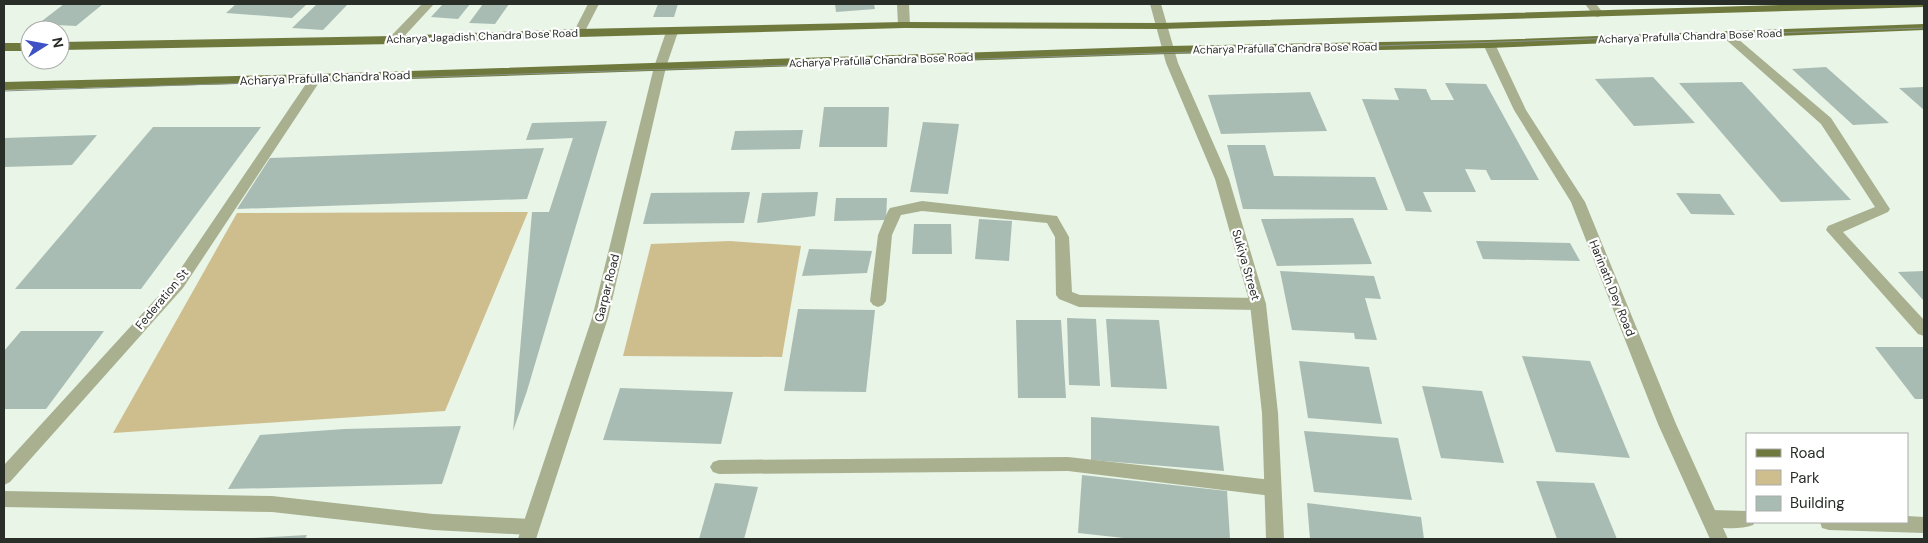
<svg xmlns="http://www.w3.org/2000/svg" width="1928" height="543" font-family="'DM Sans',sans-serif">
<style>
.green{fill:#cfbe8d}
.building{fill:#a9bcb4}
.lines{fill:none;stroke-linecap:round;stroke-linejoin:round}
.service{fill:#a9b090;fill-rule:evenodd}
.minor{fill:#a9b090;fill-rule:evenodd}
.tertiary{fill:#a9b090;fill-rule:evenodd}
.primary{fill:#6f793d;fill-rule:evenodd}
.tram{stroke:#899289;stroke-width:1}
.labels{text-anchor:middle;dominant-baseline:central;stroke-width:4.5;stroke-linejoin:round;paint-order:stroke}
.far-street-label{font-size:11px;fill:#292e29;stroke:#fff}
.street-label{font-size:12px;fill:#292e29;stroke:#fff}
</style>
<rect width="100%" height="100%" fill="#e8f5e7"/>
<g class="green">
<polygon points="528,212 445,411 113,433 237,213"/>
<polygon points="730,241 801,246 782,357 623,356 651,244"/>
</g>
<g class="building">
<polygon points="64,4 103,4 76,26 38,24"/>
<polygon points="236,4 307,4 292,18 226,13"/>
<polygon points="317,4 348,4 323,30 292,28"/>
<polygon points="443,4 470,4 458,19 431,17"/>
<polygon points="483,4 509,4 495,24 469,23"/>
<polygon points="658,4 678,4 674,17 653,17"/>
<polygon points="835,4 874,4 875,9 836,12"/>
<polygon points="1826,67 1889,123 1853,125 1792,69"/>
<polygon points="1653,77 1695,123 1634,126 1595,79"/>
<polygon points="1742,82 1851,200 1781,202 1679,83"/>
<polygon points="1445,83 1486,84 1539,180 1491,180 1486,170 1465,169 1476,192 1423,192 1432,212 1406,211 1362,99 1399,100 1394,88 1426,89 1431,100 1454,100"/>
<polygon points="1924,87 1924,110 1899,88"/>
<polygon points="1310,92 1327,131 1221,134 1208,95"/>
<polygon points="824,107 889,107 887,147 819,147"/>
<polygon points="607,121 527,391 513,431 532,212 549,212 573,138 526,140 532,123"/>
<polygon points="923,122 959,124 948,194 910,192"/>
<polygon points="153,127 261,127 141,289 15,289"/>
<polygon points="803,130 800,149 731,150 735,131"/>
<polygon points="97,135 72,165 4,167 4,138"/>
<polygon points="1227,145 1265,145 1274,176 1375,177 1388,210 1243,209"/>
<polygon points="544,148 527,199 237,209 270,158"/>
<polygon points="750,192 744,223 643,224 651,193"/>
<polygon points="818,192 815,216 757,223 762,193"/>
<polygon points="1676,193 1720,194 1735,215 1691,214"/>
<polygon points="836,198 887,198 886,220 834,221"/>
<polygon points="1353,218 1372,264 1277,266 1261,219"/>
<polygon points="979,219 1012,221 1009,261 975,259"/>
<polygon points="914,224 951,224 952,254 912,254"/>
<polygon points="1476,241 1570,243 1580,261 1483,259"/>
<polygon points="809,249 872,251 867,273 802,276"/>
<polygon points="1280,271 1374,276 1381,299 1365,298 1377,340 1355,339 1354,333 1292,330"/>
<polygon points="1924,271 1924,301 1898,272"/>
<polygon points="798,309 875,310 866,392 784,391"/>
<polygon points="1067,318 1096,319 1100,386 1069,385"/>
<polygon points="1106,319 1159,320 1167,389 1111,387"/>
<polygon points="1016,320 1061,320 1066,398 1018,398"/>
<polygon points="21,331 104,331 46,409 4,409 4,351"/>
<polygon points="1875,347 1924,347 1924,399 1915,399"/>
<polygon points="1522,356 1590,361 1630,458 1556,452"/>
<polygon points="1299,361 1369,367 1382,424 1308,418"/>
<polygon points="1422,386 1482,391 1504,463 1441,458"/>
<polygon points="620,388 733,392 721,444 603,440"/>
<polygon points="1091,417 1219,426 1224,471 1091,460"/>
<polygon points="461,426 442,484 228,489 260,435 344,429"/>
<polygon points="1304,431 1398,438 1412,500 1314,492"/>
<polygon points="1082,475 1227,491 1230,539 1133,539 1078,533"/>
<polygon points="1536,481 1594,483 1617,539 1557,539"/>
<polygon points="715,483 758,487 744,539 699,539"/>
<polygon points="1307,503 1421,517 1424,539 1310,539"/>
<polygon points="307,535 305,539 252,539 252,538"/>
</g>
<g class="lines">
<g class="service">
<polygon points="897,4 909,4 910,25 908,27 904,28 898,25"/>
<polygon points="1585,4 1596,4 1604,14 1598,17 1594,16"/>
<polygon points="1727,31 1731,33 1831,118 1888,206 1890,209 1888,212 1843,232 1924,320 1924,336 1918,334 1826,230 1828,226 1875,207 1821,124 1723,37 1721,35 1723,33"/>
<polygon points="1489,40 1495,44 1526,110 1585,202 1676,424 1728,539 1710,539 1658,424 1571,202 1514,110 1483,44"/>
<polygon points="316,74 322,78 183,288 10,482 4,485 4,465 173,280 312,75"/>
<polygon points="1068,457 1272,480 1278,483 1281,488 1278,493 1272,496 1068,471 719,474 713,472 710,467 713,462 719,460"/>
<polygon points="4,491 272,496 433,514 530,519 537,521 539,527 537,533 530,535 433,530 272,512 4,507"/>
</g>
<g class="minor">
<polygon points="588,4 599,4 583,35 575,35 573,33"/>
<polygon points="922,201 1057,216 1069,237 1072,292 1080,295 1258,298 1263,300 1266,304 1263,308 1258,310 1079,307 1059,299 1056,295 1055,237 1047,223 922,211 901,215 892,235 886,301 883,305 878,307 873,305 870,301 878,235 888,211 890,208"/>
<path d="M1710,510L1747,511V522H1755L1753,525C1740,530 1717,529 1704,524L1701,518L1704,512Z"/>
<polygon points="1907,516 1924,517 1924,533 1829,530 1822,528 1820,522 1907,522"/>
</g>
<g class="tertiary">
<polygon points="422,4 434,4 398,43 390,43 388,40 390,37"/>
<polygon points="1150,4 1161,4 1178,63 1229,179 1266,304 1278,413 1284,539 1266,539 1262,413 1250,304 1215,179 1166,63"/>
<polygon points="672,28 678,32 666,67 608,318 536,539 518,539 592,318 654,67 666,32"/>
</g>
<g class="primary">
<polygon points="1814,4 1924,4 1924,7 1161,29 904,28 579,37 394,44 60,50 60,42 394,36 579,29 904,22 1161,23"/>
<polygon points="1924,24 1924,30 1489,48 1169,54 316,82 4,90 4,82 316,74 1169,46 1489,40"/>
<rect x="4" y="43" width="26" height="8"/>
</g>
<polyline class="tram" points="4,91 1924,28"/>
</g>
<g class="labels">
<g class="far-street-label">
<text transform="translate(482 36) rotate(-2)">Acharya Jagadish Chandra Bose Road</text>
<text transform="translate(1690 36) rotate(-2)">Acharya Prafulla Chandra Bose Road</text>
<text transform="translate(1285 48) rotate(-1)">Acharya Prafulla Chandra Bose Road</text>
<text transform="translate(881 60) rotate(-2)">Acharya Prafulla Chandra Bose Road</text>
</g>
<g class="street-label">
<text transform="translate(325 78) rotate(-2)">Acharya Prafulla Chandra Road</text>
<text transform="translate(1246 265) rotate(74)">Sukiya Street</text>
<text transform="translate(607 288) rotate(-76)">Garpar Road</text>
<text transform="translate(1612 288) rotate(68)">Harinath Dey Road</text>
<text transform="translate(162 299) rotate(-50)">Federation St</text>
</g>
</g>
<rect width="1928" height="543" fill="none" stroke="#292e29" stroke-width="10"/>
<rect x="1746" y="433" width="162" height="90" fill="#ffffff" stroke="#a9aba9"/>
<rect x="1756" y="449" width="25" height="8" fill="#6f793d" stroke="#a9aba9"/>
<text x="1790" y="458" font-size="15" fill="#292e29">Road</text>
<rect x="1756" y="470" width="25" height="15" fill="#cfbe8d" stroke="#a9aba9"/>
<text x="1790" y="483" font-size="15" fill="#292e29">Park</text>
<rect x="1756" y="496" width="25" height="15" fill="#a9bcb4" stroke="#a9aba9"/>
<text x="1790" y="508" font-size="15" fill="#292e29">Building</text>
<g transform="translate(45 45) rotate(79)"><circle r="24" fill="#ffffff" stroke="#a9aba9"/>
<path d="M0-4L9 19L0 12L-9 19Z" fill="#3e52c5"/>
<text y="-8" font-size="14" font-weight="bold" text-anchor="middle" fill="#292e29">N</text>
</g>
</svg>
